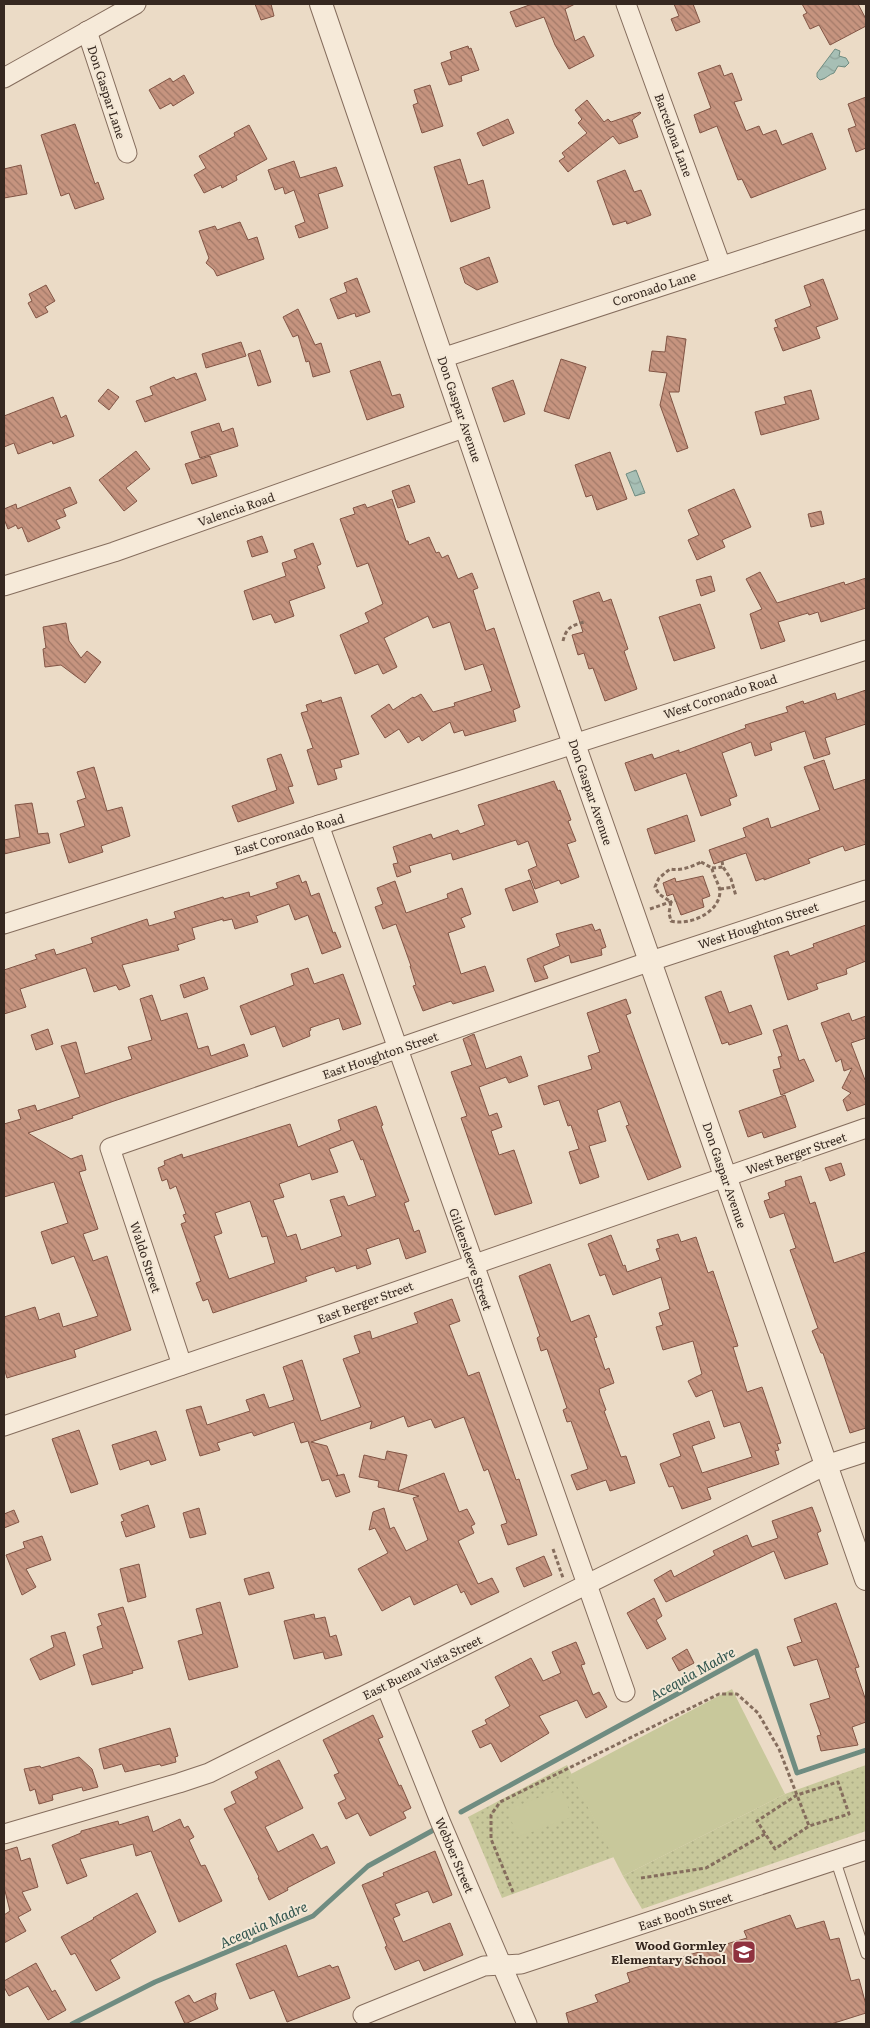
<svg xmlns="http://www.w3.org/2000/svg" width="870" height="2028" font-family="Literata,serif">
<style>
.park{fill:url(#park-dots)}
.pitch{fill:#c8c89b}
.water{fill:url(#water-waves);stroke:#6f8c81}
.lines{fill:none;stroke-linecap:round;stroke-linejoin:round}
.stream{stroke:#6f8c81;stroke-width:5}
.building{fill:url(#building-back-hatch);stroke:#825545;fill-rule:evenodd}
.service-casing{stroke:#856d5d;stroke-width:11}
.minor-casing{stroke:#856d5d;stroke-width:21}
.tertiary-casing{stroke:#856d5d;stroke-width:24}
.path{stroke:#856d5d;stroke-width:3;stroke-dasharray:4 2.5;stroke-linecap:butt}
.service{stroke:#f6ead9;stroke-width:9}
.minor{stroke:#f6ead9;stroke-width:19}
.tertiary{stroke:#f6ead9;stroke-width:22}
.labels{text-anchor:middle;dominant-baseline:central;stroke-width:4;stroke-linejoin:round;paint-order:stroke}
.street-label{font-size:12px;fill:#362820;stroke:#f3e7d5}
.poi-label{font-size:12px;font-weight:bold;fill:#362820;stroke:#f3e7d5;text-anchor:end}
.water-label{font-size:14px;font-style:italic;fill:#31554e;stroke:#f3e7d5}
</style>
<defs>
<pattern id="park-dots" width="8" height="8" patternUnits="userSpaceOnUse" patternTransform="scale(1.25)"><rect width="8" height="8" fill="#c8c89b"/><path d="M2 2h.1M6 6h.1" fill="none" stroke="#acac85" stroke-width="1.8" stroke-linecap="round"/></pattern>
<pattern id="water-waves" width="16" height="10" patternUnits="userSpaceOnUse" patternTransform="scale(1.25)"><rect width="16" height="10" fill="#a7bfb5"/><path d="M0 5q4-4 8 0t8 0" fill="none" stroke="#90a49b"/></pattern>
<pattern id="building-back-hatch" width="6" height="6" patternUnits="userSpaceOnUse" patternTransform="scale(1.25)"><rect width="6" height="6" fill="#c6947f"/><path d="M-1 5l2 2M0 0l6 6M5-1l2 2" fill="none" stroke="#a27968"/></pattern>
</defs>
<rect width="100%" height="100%" fill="#ebdbc6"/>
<g class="park">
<polygon points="567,1765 614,1857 502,1898 468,1817"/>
<polygon points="866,1765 866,1831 642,1909 623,1876 785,1794"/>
</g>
<g class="pitch">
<polygon points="732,1689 785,1794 623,1876 571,1774"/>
<polygon points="561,1789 572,1817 518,1837 507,1810"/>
</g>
<g class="water">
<path d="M835,49L840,51L839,56L846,58L849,63L845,67L838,66L834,73C829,74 826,79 820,80L817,77V73Z"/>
<polygon points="636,470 645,493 635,496 626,474"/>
</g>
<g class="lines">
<g class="stream">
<polyline points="461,1812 756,1651 797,1773 866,1750"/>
<polyline points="72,2024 155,1982 313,1916 368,1866 439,1827"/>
</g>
</g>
<g class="building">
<polygon points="255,4 271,4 274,16 261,20"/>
<polygon points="532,4 575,4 565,9 575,41 584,36 594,56 569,69 555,45 544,17 516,27 510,12"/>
<polygon points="674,4 693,4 700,22 676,31 671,19 679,16"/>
<polygon points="802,4 858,4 866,19 866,26 830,45 819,25 810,29 803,15 807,13"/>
<polygon points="468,46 469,49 471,48 479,70 461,76 462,81 449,85 441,63 452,59 450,52"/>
<polygon points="720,65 724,76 732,73 742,100 734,102 746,131 759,126 763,135 776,130 782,145 812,133 826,169 751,198 742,179 738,180 717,126 700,133 694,115 711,108 698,73"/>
<polygon points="184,75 194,93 173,106 171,103 160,109 149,90 170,78 173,82"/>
<polygon points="430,85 443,126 422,133 413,105 418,103 414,90"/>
<polygon points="866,97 866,148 856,152 848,129 856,126 848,104"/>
<polygon points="587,100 604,122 608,119 611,122 640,112 641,113 632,120 638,137 619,144 613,136 568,172 559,161 565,157 562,153 587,133 578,123 582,119 575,110"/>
<polygon points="508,119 514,133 483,146 477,133"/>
<polygon points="75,124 95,184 98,182 104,199 75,209 69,193 61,196 41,135"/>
<polygon points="249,125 267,159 236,176 237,180 222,188 221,185 204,193 194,175 206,168 199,156 235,136 234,133"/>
<polygon points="460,159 468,185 483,180 490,208 451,222 434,167"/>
<polygon points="294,161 300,178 336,167 343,186 318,194 328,228 299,238 295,226 305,222 294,190 285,194 283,187 275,190 268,170"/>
<polygon points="21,165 27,194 4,198 4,169"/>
<polygon points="625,170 634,192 641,190 651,215 627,224 626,221 613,225 597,181"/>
<polygon points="240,222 248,240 257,237 264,259 217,276 214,270 206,263 209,258 199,231 215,226 217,230"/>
<polygon points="489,257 498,282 477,290 465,283 460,268"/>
<polygon points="357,278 370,312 356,317 355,313 338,319 330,299 347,292 344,283"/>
<polygon points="823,279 838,319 816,327 820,338 783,351 774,328 778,327 775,320 811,306 804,286"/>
<polygon points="46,285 55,301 45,307 48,312 36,318 28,303 32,301 29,294"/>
<polygon points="298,309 315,345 321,343 330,372 313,377 309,361 306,362 298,335 293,337 283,317"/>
<polygon points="667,336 686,339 679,392 669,392 688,448 677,452 660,405 667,373 649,371 652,351 665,352"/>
<polygon points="241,342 246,356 206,368 202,354"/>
<polygon points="260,350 271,382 258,386 248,354"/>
<polygon points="561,359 586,367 569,419 544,411"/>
<polygon points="380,361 392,396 400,394 404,407 367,420 350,371"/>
<polygon points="196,373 206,400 145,422 136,401 153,395 150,387 174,377 176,380"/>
<polygon points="513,380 525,414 504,422 492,388"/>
<polygon points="108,389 119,397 109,410 98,401"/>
<polygon points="811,390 819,419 761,435 755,412 786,404 784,397"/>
<polygon points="53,397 61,418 66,415 74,436 53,444 52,441 18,454 14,443 4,447 4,416"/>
<polygon points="219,423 222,432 233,428 238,446 200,458 191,432"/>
<polygon points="136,451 150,469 126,488 137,501 124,511 99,480"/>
<polygon points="610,452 627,499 597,510 592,495 586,497 575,465"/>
<polygon points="210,456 217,476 192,484 185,464"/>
<polygon points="409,485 415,502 398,508 392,491"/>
<polygon points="70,487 77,503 63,509 66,516 56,520 60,528 28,542 22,527 18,529 16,525 8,529 4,519 4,509 16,504 17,509"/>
<polygon points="734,489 751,527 722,540 725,547 697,560 688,540 699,535 688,510"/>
<polygon points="392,499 406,541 408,541 409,545 429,537 436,553 439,552 442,558 448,555 458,579 472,573 478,588 473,590 486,631 494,628 520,707 513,710 516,721 465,736 463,730 454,733 450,722 422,741 419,736 408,743 399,729 385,738 371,716 389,704 393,710 413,697 414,698 421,694 433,712 455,706 454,703 492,691 483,664 465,670 450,622 433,628 428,616 384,638 397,667 383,674 378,664 355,674 340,635 369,622 365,613 383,604 368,563 357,567 340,519 355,514 353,508 365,504 367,508"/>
<polygon points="821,511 824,524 811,527 808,514"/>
<polygon points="262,536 268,552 252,557 247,541"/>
<polygon points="313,543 321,564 317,566 325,588 289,601 294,616 275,623 271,614 253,620 244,591 286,576 282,563 297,558 294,550"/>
<polygon points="760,572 777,603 844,582 845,585 866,578 866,608 821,622 818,612 809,615 808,613 778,622 785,641 761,649 750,614 762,609 746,579"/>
<polygon points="711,576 715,591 701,596 696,580"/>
<polygon points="599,592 603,602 611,599 628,649 624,651 637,689 605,701 593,668 589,669 584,653 578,655 572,635 583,632 573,601"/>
<polygon points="700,604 715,648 674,661 659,617"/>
<polygon points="66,623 69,641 81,658 87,651 101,662 85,683 61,665 45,667 43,649 46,648 43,627"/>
<polygon points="866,690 866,724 825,738 830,754 814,759 805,731 770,743 772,750 755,756 751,742 722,753 737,796 729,799 731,805 701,816 686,773 635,791 625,763 652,754 654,759 679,750 679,753 746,728 745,725 788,712 786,707 803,701 804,704 835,693 837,700"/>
<polygon points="341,697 359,754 340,760 342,767 334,769 337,779 318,785 307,750 313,748 301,713 308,711 306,705 321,700 322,703"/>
<polygon points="281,754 293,786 288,787 294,803 238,822 232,806 277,790 267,759"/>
<polygon points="824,760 834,790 866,779 866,844 845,851 843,846 808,859 810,863 764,880 764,878 756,881 746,853 714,864 709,850 746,837 743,828 768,818 771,828 820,810 804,767"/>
<polygon points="94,767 107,811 122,807 130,836 101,846 103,852 69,863 60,834 85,826 77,801 86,798 77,772"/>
<polygon points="554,781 558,791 560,790 571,820 568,821 576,841 567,844 579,877 561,884 559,880 535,889 528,870 537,866 528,841 518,845 516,840 453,860 451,853 409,866 411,872 397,877 393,864 398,863 393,847 431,834 433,839 458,830 460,834 485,825 478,805"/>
<polygon points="32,803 38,834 48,833 50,843 4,854 4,840 20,837 15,805"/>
<polygon points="687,815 695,841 655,854 647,829"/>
<polygon points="299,875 302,883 306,881 311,896 319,893 333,933 335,932 341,947 322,954 308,915 295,920 289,904 256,916 258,922 235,929 232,919 223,921 223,919 192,928 195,939 177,945 179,950 122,965 130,986 119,990 116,985 94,992 86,968 84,968 20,989 26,1007 4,1014 4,970 37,959 35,955 54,949 56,955 93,943 91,938 147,919 149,926 176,918 174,912 223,897 224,899 249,892 250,897 278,888 276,883"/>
<polygon points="703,876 710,896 702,899 704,907 681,915 673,894 667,896 663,883 675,878 676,882"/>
<polygon points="530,880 538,902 513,911 505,889"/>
<polygon points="395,881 406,913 448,898 447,894 462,888 471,914 461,918 465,927 448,933 461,974 485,966 494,991 453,1004 451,1001 423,1011 413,986 416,985 410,966 411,966 396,924 383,929 375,907 383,904 377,888"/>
<polygon points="592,924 595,931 600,929 606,947 601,949 602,955 571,963 569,955 543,966 548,978 535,982 527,959 560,946 556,934"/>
<polygon points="866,925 866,961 846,969 847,974 816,984 818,989 788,1000 774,956 788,951 790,956 814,947 813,944"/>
<polygon points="308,968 314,984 343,974 361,1024 343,1030 339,1018 310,1028 311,1030 309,1031 310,1036 283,1047 275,1026 251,1035 240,1006 294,985 291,974"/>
<polygon points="204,977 208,989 184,998 180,985"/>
<polygon points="721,991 729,1013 751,1005 762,1034 729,1045 728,1042 722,1044 705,997"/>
<polygon points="152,995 161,1021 187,1013 198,1049 208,1046 211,1056 244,1044 248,1056 114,1101 72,1116 73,1118 28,1133 71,1159 82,1155 86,1170 79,1172 98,1229 83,1234 93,1261 107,1256 131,1330 74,1350 76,1357 7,1378 4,1368 4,1317 35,1307 39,1320 59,1313 63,1327 98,1316 74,1256 52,1264 41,1232 68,1223 54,1182 4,1197 4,1124 21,1119 18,1110 35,1105 37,1111 80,1097 61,1046 76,1042 85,1074 132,1059 128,1047 152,1040 140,999"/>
<polygon points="626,999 631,1013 626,1015 681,1167 648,1180 626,1126 629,1125 620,1101 597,1110 606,1141 589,1146 599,1177 580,1184 569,1152 579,1149 571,1125 568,1126 559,1100 544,1105 538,1086 592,1069 588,1056 600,1052 587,1013"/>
<polygon points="849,1013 852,1021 866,1016 866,1038 851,1043 865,1080 866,1079 866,1104 847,1111 843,1100 851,1093 842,1088 852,1068 844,1071 841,1059 836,1062 821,1023"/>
<polygon points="787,1025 799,1061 804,1059 814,1081 781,1095 773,1070 781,1068 778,1057 782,1056 773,1030"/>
<polygon points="48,1029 53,1044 36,1050 31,1035"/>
<polygon points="474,1034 486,1069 521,1056 528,1076 509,1083 506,1077 479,1087 489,1116 497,1113 502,1127 491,1131 499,1155 514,1150 532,1203 495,1215 461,1118 467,1116 451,1072 472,1065 463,1039"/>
<polygon points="785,1095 796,1127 764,1138 762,1132 748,1137 739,1111"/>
<path d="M376,1106L383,1125L381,1126L409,1201L404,1203L414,1232L419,1230L426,1252L406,1259L399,1238L366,1249L371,1264L357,1269L356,1265L336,1272L334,1267L305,1277L307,1281L213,1313L208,1299L203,1301L196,1283L201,1281L181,1224L186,1222L183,1215L186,1214L176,1186L170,1189L167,1179L162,1181L158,1168L165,1165L164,1161L182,1154L183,1158L290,1124L298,1147L341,1130L338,1120ZM353,1140L361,1160L363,1159L376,1196L348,1206L344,1196L330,1200L342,1236L301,1250L296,1234L287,1237L273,1200L284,1197L279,1184L310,1173L312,1180L338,1172L329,1149ZM250,1201L262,1237L267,1236L275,1263L229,1279L214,1236L222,1233L215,1213Z"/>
<polygon points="841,1163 845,1175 830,1181 825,1168"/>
<polygon points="801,1176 810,1204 815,1202 834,1263 866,1252 866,1428 850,1433 823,1353 821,1353 812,1331 818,1328 790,1250 796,1248 784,1213 770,1218 764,1201 770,1199 768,1193 786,1186 785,1181"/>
<polygon points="678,1234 681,1242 696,1237 708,1273 713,1271 738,1346 733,1347 747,1392 762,1387 781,1443 777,1444 779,1450 775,1451 779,1464 707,1488 711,1499 682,1509 673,1486 669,1487 660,1464 681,1456 673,1434 709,1421 715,1438 692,1446 702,1473 752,1457 740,1422 724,1427 712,1390 696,1397 688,1381 702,1374 693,1341 663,1350 656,1327 663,1325 659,1313 670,1309 661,1277 613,1295 605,1274 600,1276 588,1244 611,1235 623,1266 625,1265 627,1272 660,1260 656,1249 660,1248 657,1240"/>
<polygon points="550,1264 571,1322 589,1315 597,1337 594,1338 605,1370 609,1368 614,1383 599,1389 600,1394 606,1410 604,1411 621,1457 626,1456 635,1483 610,1491 606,1480 577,1490 571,1475 588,1469 571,1421 567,1422 563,1410 567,1408 547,1349 541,1351 537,1338 540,1336 519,1276"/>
<polygon points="452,1299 460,1321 449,1325 468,1376 479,1372 516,1480 519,1479 537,1535 508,1545 501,1525 507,1523 488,1469 484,1471 464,1417 435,1428 431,1419 408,1427 404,1416 370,1429 372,1421 311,1442 327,1446 338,1475 336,1476 344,1474 350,1492 336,1497 329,1479 322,1481 308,1441 301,1443 294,1422 254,1436 252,1432 217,1443 220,1450 200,1456 186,1410 201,1406 207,1425 250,1411 246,1400 264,1394 269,1408 294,1400 283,1367 302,1360 321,1421 361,1407 343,1359 360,1353 354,1336 370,1331 372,1339 418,1323 414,1313"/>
<polygon points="79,1430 98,1484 71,1493 52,1439"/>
<polygon points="156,1431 166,1460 151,1465 149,1460 120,1470 112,1445"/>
<polygon points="387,1451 407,1455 398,1491 444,1473 459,1512 467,1509 475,1524 471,1526 474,1533 458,1541 478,1584 492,1578 499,1592 471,1605 464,1591 461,1593 457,1584 414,1605 410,1596 382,1611 358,1569 388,1553 375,1528 369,1530 373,1512 384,1508 390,1529 394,1527 406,1551 428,1540 413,1498 419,1496 378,1487 379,1481 359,1477 364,1455 385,1460"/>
<polygon points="148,1505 155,1527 126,1537 121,1522 124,1521 121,1515"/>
<polygon points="812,1507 821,1531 817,1533 828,1564 785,1579 774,1551 666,1602 654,1580 671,1570 674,1577 715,1555 713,1551 747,1535 752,1547 778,1538 772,1521"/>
<polygon points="199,1508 206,1534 190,1538 183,1513"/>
<polygon points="14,1510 19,1522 4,1528 4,1514"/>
<polygon points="42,1536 51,1560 26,1569 36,1587 22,1595 6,1555 25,1548 23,1542"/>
<polygon points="544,1556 552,1575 524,1587 516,1568"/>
<polygon points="139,1564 146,1597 128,1602 120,1569"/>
<polygon points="269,1572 274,1588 249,1595 244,1579"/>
<polygon points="654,1598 662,1616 656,1620 666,1639 647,1649 627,1613"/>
<polygon points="220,1602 238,1667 189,1680 178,1641 203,1634 196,1609"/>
<polygon points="836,1603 859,1667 855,1668 866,1701 866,1722 852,1727 858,1745 821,1751 817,1736 821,1735 810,1704 830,1698 817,1659 794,1666 787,1647 802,1642 794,1619"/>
<polygon points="123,1607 143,1668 132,1671 133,1673 92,1685 83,1655 103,1648 97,1627 102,1625 98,1614"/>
<polygon points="314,1614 315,1619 325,1617 330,1637 336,1635 342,1655 325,1659 323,1652 294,1659 284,1621"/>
<polygon points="65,1632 75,1665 40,1680 30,1659 54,1647 51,1636"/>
<polygon points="576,1642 585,1664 581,1665 593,1695 599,1692 607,1707 586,1718 577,1700 539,1716 549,1733 501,1762 491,1743 480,1748 472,1731 487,1724 485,1720 510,1706 495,1677 531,1658 543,1681 561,1673 552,1652"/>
<polygon points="687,1649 694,1663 679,1671 672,1658"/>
<polygon points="373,1715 383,1737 378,1739 399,1786 401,1785 411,1808 403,1812 406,1818 370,1836 358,1813 346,1819 338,1803 346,1799 334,1775 339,1773 323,1740"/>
<polygon points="170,1728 178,1756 175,1757 176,1762 161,1766 160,1764 125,1772 122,1764 104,1769 99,1749"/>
<polygon points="79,1757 92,1769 98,1787 83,1791 82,1787 52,1795 53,1800 39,1804 35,1789 30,1791 24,1769 40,1766 41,1768"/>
<polygon points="279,1760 303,1808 265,1827 278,1852 313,1834 321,1849 327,1846 335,1863 287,1888 288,1890 269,1900 258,1878 259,1877 224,1809 236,1803 231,1792 258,1778 255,1772"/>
<polygon points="148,1816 153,1832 180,1819 184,1828 188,1826 194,1837 189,1840 201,1866 205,1865 222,1901 179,1922 151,1851 136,1856 133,1844 80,1859 87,1876 67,1884 52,1845 81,1833 81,1831 118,1821 119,1825"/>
<polygon points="17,1847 21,1861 30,1858 38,1887 22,1892 31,1910 18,1917 26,1931 4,1943 4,1915 10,1911 4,1887 4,1851"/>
<polygon points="435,1851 452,1895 433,1903 428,1891 395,1904 400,1915 393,1918 403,1942 450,1923 463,1955 424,1971 419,1960 395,1970 385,1947 387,1946 362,1885 384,1876 383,1873"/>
<polygon points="137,1893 156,1932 110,1960 120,1978 96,1991 75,1953 71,1955 61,1937 94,1919 93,1918"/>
<polygon points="790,1915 796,1929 824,1921 830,1940 839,1938 851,1981 859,1979 866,2005 866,2013 831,2024 569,2024 566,2013 598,2002 595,1995 630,1982 627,1973 747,1938 744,1931"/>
<polygon points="286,1945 298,1977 330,1965 332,1968 338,1966 350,1998 287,2022 274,1990 250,1999 236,1964"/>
<polygon points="36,1963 52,1992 55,1990 66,2010 48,2020 28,1986 9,1996 4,1987 4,1981"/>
<polygon points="216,1993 215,2002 218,2009 185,2024 175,2002 189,1995 194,2003"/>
</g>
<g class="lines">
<g class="service-casing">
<polyline id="service" points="836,1862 866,1954"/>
</g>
<g class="minor-casing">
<g id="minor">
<polyline points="626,4 721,266"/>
<polyline points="87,31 127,153"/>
<polyline points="4,78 136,4"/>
<polyline points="442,358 866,219"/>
<polyline points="4,586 114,552 466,427"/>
<polyline points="319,825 625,1692"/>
<polyline points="4,924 462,780 866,650"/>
<polyline points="182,1365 110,1148 651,961 866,890"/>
<polyline points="4,1426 300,1325 866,1128"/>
<polyline points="386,1686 440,1821 527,2024"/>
<polyline points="4,1834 179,1783 209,1773 826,1465 866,1452"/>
<polyline points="363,2015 484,1966 521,1964 866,1850"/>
</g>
</g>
<g class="tertiary-casing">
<polyline id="tertiary" points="321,4 574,744 866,1579"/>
</g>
<g class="path">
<path d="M563,641C566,628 572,625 585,622"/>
<polyline points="722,861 723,867 731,879 736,896"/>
<path d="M701,862L712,868C713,875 719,884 720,891C720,913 689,926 671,921L669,913L671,902L659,894L655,887L659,878L670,869C681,871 691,867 701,862Z"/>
<polyline points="712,868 723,867"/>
<polyline points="720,889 734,887"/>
<polyline points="650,909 676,900"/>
<polyline points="553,1549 563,1578"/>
<polyline points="641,1878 706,1868 765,1834"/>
<polyline points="513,1892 491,1839 491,1815 500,1802 719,1694 737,1694 758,1713 779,1749 809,1826 849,1814 838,1782 797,1795 757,1821 775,1849 809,1826"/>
</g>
<use href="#service" class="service"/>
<use href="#minor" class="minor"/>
<use href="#tertiary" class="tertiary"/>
</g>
<defs>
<g id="school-square" transform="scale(1.25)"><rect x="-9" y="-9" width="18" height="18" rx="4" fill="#8f323f" stroke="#f3e7d5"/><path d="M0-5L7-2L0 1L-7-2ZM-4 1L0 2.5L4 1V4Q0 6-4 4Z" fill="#fff"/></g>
</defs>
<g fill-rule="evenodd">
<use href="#school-square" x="744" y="1952"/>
</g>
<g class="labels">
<g class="street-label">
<text transform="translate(107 92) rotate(72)">Don Gaspar Lane</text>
<text transform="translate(674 135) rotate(70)">Barcelona Lane</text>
<text transform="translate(654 288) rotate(-18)">Coronado Lane</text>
<text transform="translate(460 409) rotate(71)">Don Gaspar Avenue</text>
<text transform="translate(236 509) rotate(-19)">Valencia Road</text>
<text transform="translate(720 696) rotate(-18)">West Coronado Road</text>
<text transform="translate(591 792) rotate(71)">Don Gaspar Avenue</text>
<text transform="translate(289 834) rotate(-17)">East Coronado Road</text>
<text transform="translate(758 925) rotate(-18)">West Houghton Street</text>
<text transform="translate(380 1055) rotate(-19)">East Houghton Street</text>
<text transform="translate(796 1153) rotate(-19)">West Berger Street</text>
<text transform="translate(725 1175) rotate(71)">Don Gaspar Avenue</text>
<text transform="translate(146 1257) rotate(72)">Waldo Street</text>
<text transform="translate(471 1259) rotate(71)">Gildersleeve Street</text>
<text transform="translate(365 1302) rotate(-20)">East Berger Street</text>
<text transform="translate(422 1667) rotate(-26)">East Buena Vista Street</text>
<text transform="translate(455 1855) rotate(67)">Webber Street</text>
<text transform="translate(685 1911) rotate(-18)">East Booth Street</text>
</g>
<g class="poi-label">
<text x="726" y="1945">Wood Gormley<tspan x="726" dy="14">Elementary School</tspan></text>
</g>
<g class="water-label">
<text transform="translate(692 1673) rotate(-29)">Acequia Madre</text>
<text transform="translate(263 1924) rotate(-24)">Acequia Madre</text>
</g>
</g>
<rect width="870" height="2028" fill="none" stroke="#362820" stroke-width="10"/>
</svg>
